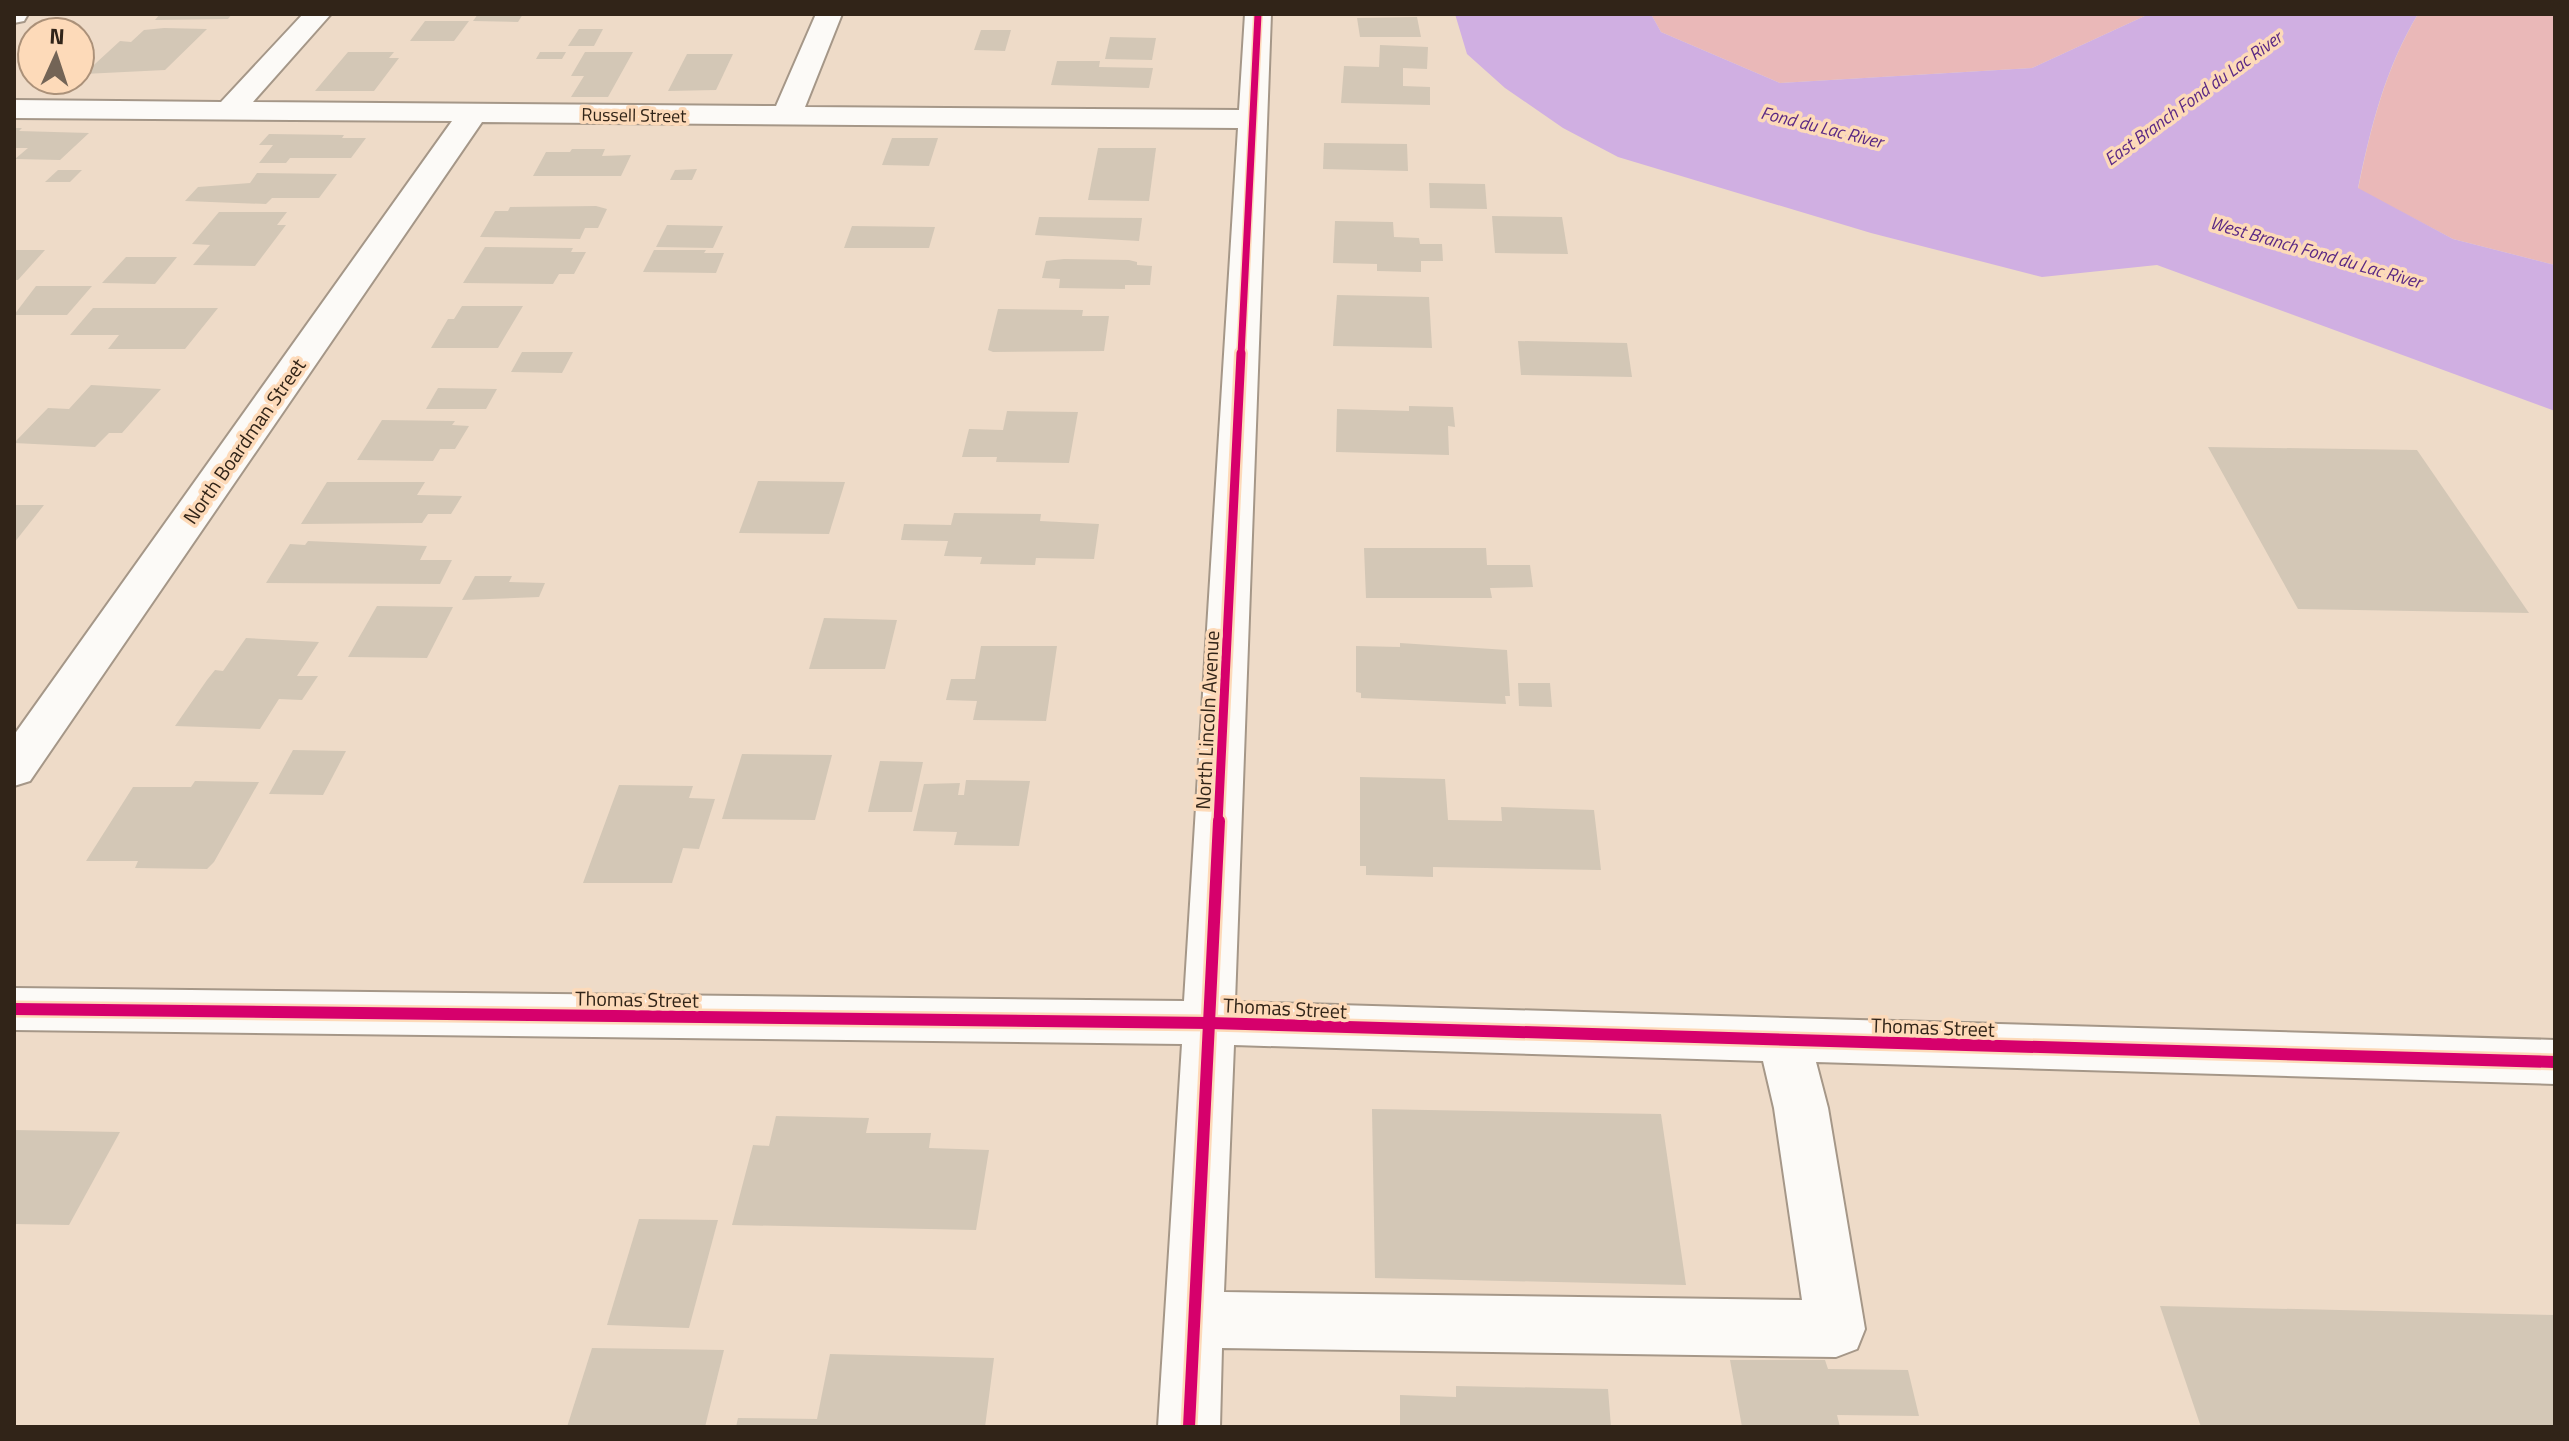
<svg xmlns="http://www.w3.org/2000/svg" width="2569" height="1441" font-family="'Titillium Web',sans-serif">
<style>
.green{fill:#eab8b8}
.water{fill:#d0afe2}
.building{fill:#d3c7b6}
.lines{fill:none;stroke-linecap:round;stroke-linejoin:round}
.minor-casing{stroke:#a59788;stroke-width:4}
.minor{fill:#fcfaf7;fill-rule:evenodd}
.cycleway-far2-casing{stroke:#fddab9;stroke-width:10}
.cycleway-far1-casing{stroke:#fddab9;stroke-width:14}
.cycleway-casing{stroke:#fddab9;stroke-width:17}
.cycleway-far2{stroke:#d6006c;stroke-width:7}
.cycleway-far1{stroke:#d6006c;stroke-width:9}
.cycleway{stroke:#d6006c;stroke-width:12}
.labels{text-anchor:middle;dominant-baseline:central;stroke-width:7;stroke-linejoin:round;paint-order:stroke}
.far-water-label{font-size:18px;font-style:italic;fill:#5a2884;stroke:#fddab9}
.far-street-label{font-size:18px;fill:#312418;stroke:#fddab9}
.street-label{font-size:20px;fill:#312418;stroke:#fddab9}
</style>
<rect width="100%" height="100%" fill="#eedbc8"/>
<g class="green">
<polygon points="1651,14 2149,14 2032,68 1780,83 1661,32"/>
<path d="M2418,14H2555V265L2453,239L2358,189C2371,126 2385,70 2418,14Z"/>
</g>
<path class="water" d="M1455,14H1651L1661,32L1780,83L2032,68L2149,14H2418C2385,69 2371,126 2358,188L2453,239L2555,265V411L2157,265L2042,277L1871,233L1618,157L1563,128L1505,88L1467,54Z"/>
<g class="building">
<polygon points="160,14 232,14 228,19 155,20"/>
<polygon points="478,14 523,14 518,22 473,21"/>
<polygon points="1417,17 1421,37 1360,37 1357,18"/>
<polygon points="425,21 469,21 454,41 410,41"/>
<polygon points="164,28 207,29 165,70 84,74 120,41 131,42 144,30"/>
<polygon points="579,29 603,29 594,46 568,46"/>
<polygon points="981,30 1011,30 1005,51 974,50"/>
<polygon points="1110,37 1156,38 1152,60 1105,59"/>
<polygon points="1380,45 1428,47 1427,69 1403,68 1403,86 1430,87 1430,105 1341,103 1344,66 1379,67"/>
<polygon points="348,52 394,52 389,58 399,58 374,91 315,91"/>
<polygon points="540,52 566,52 562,59 536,59"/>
<polygon points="585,52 633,52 608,97 571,97 584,76 571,76"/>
<polygon points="687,54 733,54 716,90 668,91"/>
<polygon points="1057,61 1100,61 1099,67 1153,68 1149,88 1051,85"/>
<polygon points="14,128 22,128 19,131 89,133 60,160 15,159 28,148 14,148"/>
<polygon points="269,134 344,135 342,138 366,138 351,158 290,158 286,163 259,163 273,145 259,145"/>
<polygon points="892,138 938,138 929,166 882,165"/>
<polygon points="1324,143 1407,144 1408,171 1323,169"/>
<polygon points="1098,148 1156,148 1149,201 1088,200"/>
<polygon points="572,149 605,149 602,156 631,155 621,176 533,176 546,152 570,152"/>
<polygon points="697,169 692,180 670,180 675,170"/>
<polygon points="58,170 82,170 70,182 45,182"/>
<polygon points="257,173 337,174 319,198 272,198 266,204 185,201 198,187 250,183"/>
<polygon points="1429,183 1485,184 1487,209 1430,208"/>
<polygon points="596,206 607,209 598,228 585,228 580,239 480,237 495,211 508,211 510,207"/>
<polygon points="219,212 287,212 277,225 286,225 255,266 193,265 210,245 192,244"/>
<polygon points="1492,216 1562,217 1568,254 1495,253"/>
<polygon points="1039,217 1142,218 1139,241 1035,235"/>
<polygon points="1335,221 1393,222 1394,237 1419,238 1420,244 1442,244 1443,261 1421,261 1421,272 1377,271 1377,264 1333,263"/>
<polygon points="667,225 723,226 713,248 656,247"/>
<polygon points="852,226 935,227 929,248 844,248"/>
<polygon points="485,247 573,248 571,252 586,252 574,274 559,274 553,284 463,283"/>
<polygon points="14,250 45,250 18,280 14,280"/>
<polygon points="654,250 706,250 704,253 724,253 716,273 643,272"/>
<polygon points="126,257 177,257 155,284 102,283"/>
<polygon points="1064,259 1129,260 1137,262 1137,265 1152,266 1150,285 1125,285 1125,289 1059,288 1060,279 1042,278 1046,261"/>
<polygon points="36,286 92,286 67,315 14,315"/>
<polygon points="1337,295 1429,297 1432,348 1333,346"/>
<polygon points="462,306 523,306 498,348 431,348 448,319 454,319"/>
<polygon points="93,308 218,308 185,349 108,349 119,335 70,335"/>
<polygon points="998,309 1083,310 1082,316 1109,316 1104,351 993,352 988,350"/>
<polygon points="1518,341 1627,343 1632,377 1521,375"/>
<polygon points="522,352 573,352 562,373 511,372"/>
<polygon points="91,385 161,389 122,433 109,433 95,447 14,443 48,408 69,409"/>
<polygon points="438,388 497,389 486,409 426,409"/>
<polygon points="1409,406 1453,407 1455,427 1448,426 1449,455 1336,452 1337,409 1409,411"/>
<polygon points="1007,411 1078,412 1069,463 996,462 997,457 962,457 969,429 1003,430"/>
<polygon points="382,420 455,421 452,425 469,426 455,449 440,449 433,461 357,460"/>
<polygon points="2208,447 2417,450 2529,613 2298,609"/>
<polygon points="758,481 845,482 829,534 739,533"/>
<polygon points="327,482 425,482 417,495 462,496 451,514 428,514 422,523 301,524"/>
<polygon points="14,505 44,505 14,543"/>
<polygon points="954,513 1041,514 1040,521 1099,524 1094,559 1036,558 1035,565 980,564 982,557 944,556 948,541 901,540 904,524 951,525"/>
<polygon points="308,541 427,546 420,560 452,560 440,584 266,583 290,544 305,545"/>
<polygon points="1364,548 1486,548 1487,565 1530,565 1533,587 1490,588 1492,598 1366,598"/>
<polygon points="475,576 512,576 509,582 545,583 539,597 462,600"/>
<polygon points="377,606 453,607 427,658 348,657"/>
<polygon points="824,618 897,620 885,669 809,669"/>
<polygon points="246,638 319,642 297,676 318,676 302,700 279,699 260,729 175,726 207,680 215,670 223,671"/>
<polygon points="1400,643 1507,650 1510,696 1505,696 1506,704 1361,698 1361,693 1356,692 1356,646 1400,647"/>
<polygon points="981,646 1057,646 1046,721 973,720 977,701 946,700 951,679 975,679"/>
<polygon points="1518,683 1550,683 1552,707 1519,706"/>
<polygon points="293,750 346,751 323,795 269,794"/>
<polygon points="742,754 832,755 815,820 722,819"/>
<polygon points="880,761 923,762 912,812 868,812"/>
<polygon points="1360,777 1445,779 1448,820 1502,821 1501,807 1594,810 1601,870 1433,867 1433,877 1366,875 1366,866 1360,866"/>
<polygon points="966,780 1030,781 1019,846 954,845 957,832 913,831 924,784 960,783 958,795 964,795"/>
<polygon points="195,781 259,782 214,862 207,869 135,868 138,861 86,861 133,787 191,787"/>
<polygon points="619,785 693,786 689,798 715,799 699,849 683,848 672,883 583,883"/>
<polygon points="1372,1109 1661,1114 1686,1285 1375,1278"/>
<polygon points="776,1116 869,1118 866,1133 931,1133 929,1148 989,1150 976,1230 732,1225 753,1145 769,1146"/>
<polygon points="14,1130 120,1132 69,1225 14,1224"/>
<polygon points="639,1219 718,1220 689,1328 607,1325"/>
<polygon points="2160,1306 2555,1315 2555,1427 2201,1427"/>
<polygon points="592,1348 724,1350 705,1427 567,1427"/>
<polygon points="830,1354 994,1358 985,1427 736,1427 738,1418 817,1419"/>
<polygon points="1730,1360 1825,1360 1828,1369 1908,1370 1919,1416 1837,1415 1840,1427 1742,1427"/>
<polygon points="1456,1386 1608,1389 1611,1427 1400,1427 1400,1395 1456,1397"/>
</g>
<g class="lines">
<g class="minor-casing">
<g id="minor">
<polygon points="14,14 28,14 24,21 14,23"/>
<path d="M303,14H331L253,102L776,106L816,14H842L805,107L1239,110L1245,14H1271L1235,1002L2555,1040V1084L1816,1062L1828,1108L1865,1329L1857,1349L1836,1357L1222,1348L1220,1427H1158L1182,1044L14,1030V988L1184,1001L1238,128L482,122L30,781L14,786V735L452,121L14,118V100L221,102ZM1234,1045L1763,1061L1774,1108L1802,1300L1224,1292Z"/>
</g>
</g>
<use href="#minor" class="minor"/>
<g class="cycleway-far2-casing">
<polyline id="cycleway-far2" points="1241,355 1258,14"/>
</g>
<g class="cycleway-far1-casing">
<polyline id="cycleway-far1" points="1218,823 1241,353"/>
</g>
<g class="cycleway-casing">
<g id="cycleway">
<polyline points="14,1009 1210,1023 2555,1062"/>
<polyline points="1189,1427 1219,821"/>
</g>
</g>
<use href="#cycleway-far2" class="cycleway-far2"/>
<use href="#cycleway-far1" class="cycleway-far1"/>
<use href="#cycleway" class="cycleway"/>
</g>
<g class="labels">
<g class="far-water-label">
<text transform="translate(2193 98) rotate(-36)">East Branch Fond du Lac River</text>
<text transform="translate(1822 127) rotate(14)">Fond du Lac River</text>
<text transform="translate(2316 252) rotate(16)">West Branch Fond du Lac River</text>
</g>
<g class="far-street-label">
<text transform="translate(634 115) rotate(1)">Russell Street</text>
</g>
<g class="street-label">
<text transform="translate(244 441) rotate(-55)">North Boardman Street</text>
<text transform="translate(1207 720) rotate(-87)">North Lincoln Avenue</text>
<text transform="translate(637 999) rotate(1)">Thomas Street</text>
<text transform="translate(1285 1008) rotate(3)">Thomas Street</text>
<text transform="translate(1933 1027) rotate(2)">Thomas Street</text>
</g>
</g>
<rect width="2569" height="1441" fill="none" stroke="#312418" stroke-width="32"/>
<g transform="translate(56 56) rotate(3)"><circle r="38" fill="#fddab9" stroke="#ab9179" stroke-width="2"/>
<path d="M0-6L14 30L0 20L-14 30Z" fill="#736456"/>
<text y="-12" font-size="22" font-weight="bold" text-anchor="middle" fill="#312418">N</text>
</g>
</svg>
